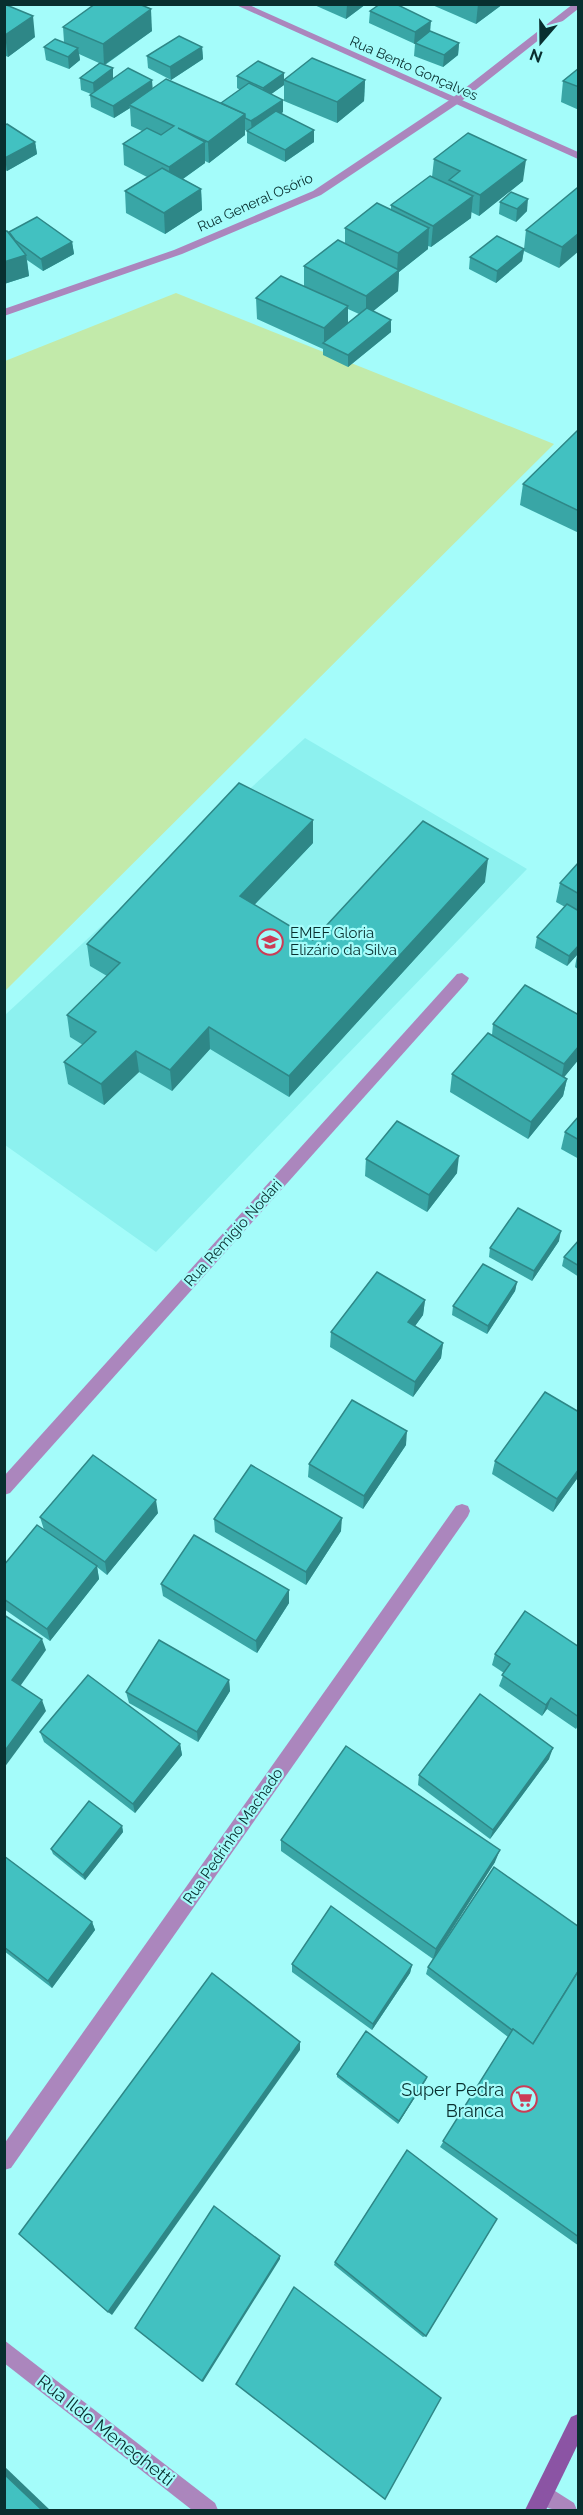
<svg xmlns="http://www.w3.org/2000/svg" width="583" height="2515" font-family="Raleway,sans-serif">
<style>
.built{fill:#8df1ef}
.green{fill:#c2eaaa}
.lines{fill:none;stroke-linecap:round;stroke-linejoin:round}
.pedestrian{fill:#ab86bd;fill-rule:evenodd}
.minor{fill:#ab86bd;fill-rule:evenodd}
.tertiary{fill:#ab86bd;fill-rule:evenodd}
.secondary{fill:#8b54a4;fill-rule:evenodd}
.wall{fill:#39a6a6;fill-rule:evenodd}
.shaded-wall{fill:#2e8787}
.building{fill:#42c1c1;stroke:#2e8787;stroke-width:1.5}
.labels{text-anchor:middle;dominant-baseline:central;stroke-width:4.5;stroke-linejoin:round;paint-order:stroke}
.far-street-label{font-size:14px;fill:#082f2f;stroke:#a4fcfa}
.poi-label{font-size:15px;fill:#082f2f;stroke:#a4fcfa;text-anchor:start}
.street-label{font-size:15px;fill:#082f2f;stroke:#a4fcfa}
.near-poi-label{font-size:18px;fill:#082f2f;stroke:#a4fcfa;text-anchor:end}
.near-street-label{font-size:18px;fill:#082f2f;stroke:#a4fcfa}
</style>
<rect width="100%" height="100%" fill="#a4fcfa"/>
<polygon class="built" points="305,738 527,869 156,1252 5,1145 5,1015"/>
<polygon class="green" points="176,293 554,444 5,991 5,361"/>
<g class="lines">
<path class="pedestrian" d="M544,2484L574,2503L577,2510C560,2510 542,2513 534,2494L537,2487Z"/>
<g class="minor">
<polygon points="234,4 247,4 578,152 578,159"/>
<polygon points="462,973 469,978 467,982 10,1493 4,1495 4,1476 457,974"/>
<polygon points="462,1504 468,1506 470,1511 468,1516 11,2168 4,2170 4,2144 456,1506"/>
<polygon points="4,2340 215,2503 218,2510 192,2510 4,2363"/>
</g>
<polygon class="tertiary" points="573,4 578,4 578,9 459,103 321,195 182,254 4,316 4,309 174,250 313,191 451,99"/>
<polygon class="secondary" points="578,2414 578,2444 546,2510 525,2510 571,2417"/>
</g>
<g class="wall">
<polygon points="4,4 35,37 8,57 4,55"/>
<polygon points="312,4 366,4 346,19"/>
<polygon points="430,4 503,4 476,24"/>
<polygon points="370,11 431,32 459,43 458,55 443,67 414,56 415,44 369,23"/>
<polygon points="63,27 152,31 105,65 113,68 113,78 152,89 221,103 240,90 237,88 237,76 284,73 284,85 271,94 283,112 280,114 314,130 314,142 285,162 247,143 247,131 245,130 245,135 209,163 205,161 205,163 183,179 201,189 202,210 165,234 126,213 125,191 147,177 124,165 123,144 142,131 131,126 130,108 114,118 91,107 90,95 91,94 81,90 80,78 99,63 79,54 80,60 69,69 46,60 44,47 64,42"/>
<polygon points="202,47 203,59 171,80 148,68 147,56"/>
<polygon points="579,68 579,110 561,102 563,81"/>
<polygon points="284,80 365,80 364,101 337,123 284,101"/>
<polygon points="4,125 35,142 37,154 7,171 4,169"/>
<path d="M434,159L523,181L479,216L471,212V218L431,247L428,246V249L399,272L398,291L373,311L391,332L348,367L323,355V349L257,319L256,298L304,287V266L345,244V228L391,209V205L432,177ZM348,309L359,314L348,323Z"/>
<polygon points="577,188 559,268 524,251 522,261 496,283 469,269 470,257 524,249 526,230"/>
<polygon points="500,202 527,211 516,222 499,214"/>
<polygon points="4,231 72,242 74,254 43,271 27,260 29,276 4,284"/>
<polygon points="579,429 579,533 520,505 523,484"/>
<polygon points="313,843 254,905 313,940 485,882 289,1097 210,1049 172,1091 139,1072 104,1105 68,1084 64,1062 83,1045 70,1037 67,1015 107,976 90,966 87,944"/>
<polygon points="579,862 579,970 575,967 577,955 567,966 535,948 537,937 565,907 556,902 560,883"/>
<polygon points="579,1015 579,1059 564,1077 567,1079 563,1096 528,1139 450,1092 452,1074 492,1035 493,1024"/>
<polygon points="579,1116 579,1159 561,1149 565,1132"/>
<polygon points="366,1159 457,1173 427,1212 365,1176"/>
<polygon points="579,1240 579,1277 562,1266 564,1257"/>
<polygon points="559,1241 532,1281 489,1257 490,1248"/>
<polygon points="517,1282 515,1291 487,1334 452,1315 453,1306"/>
<polygon points="425,1300 423,1315 415,1326 443,1343 441,1358 413,1397 330,1347 331,1332"/>
<polygon points="579,1412 579,1476 553,1512 492,1474 495,1461"/>
<polygon points="406,1445 363,1509 308,1477 309,1464"/>
<polygon points="158,1513 107,1575 97,1567 99,1579 50,1641 4,1609 4,1565 44,1530 40,1517"/>
<polygon points="214,1519 341,1531 306,1585 215,1532"/>
<polygon points="161,1584 289,1603 257,1653 163,1596"/>
<polygon points="579,1647 579,1724 576,1729 547,1709 542,1716 499,1686 504,1673 492,1665 495,1654"/>
<polygon points="229,1680 230,1691 198,1742 129,1703 126,1692"/>
<polygon points="40,1732 180,1744 182,1755 135,1813 44,1742"/>
<polygon points="549,1759 490,1839 418,1785 419,1775"/>
<polygon points="122,1826 123,1832 85,1880 53,1854 51,1849"/>
<polygon points="281,1840 495,1862 433,1959 281,1851"/>
<polygon points="4,1856 92,1922 95,1930 52,1988 4,1951"/>
<polygon points="579,1927 579,2246 440,2147 508,2037 426,1974 428,1967"/>
<polygon points="292,1964 412,1965 410,1973 372,2030 292,1972"/>
<polygon points="337,2074 427,2077 398,2124 337,2077"/>
<polygon points="335,2262 426,2336 423,2337 334,2265"/>
</g>
<g class="shaded-wall">
<polygon points="347,4 366,4 346,19"/>
<polygon points="478,4 503,4 476,24"/>
<polygon points="151,9 152,31 104,65 103,44"/>
<polygon points="33,16 35,37 8,57 5,35"/>
<polygon points="431,21 430,33 414,44 415,32"/>
<polygon points="459,43 458,55 443,67 444,55"/>
<polygon points="202,47 203,59 171,80 170,67"/>
<polygon points="78,48 80,60 69,69 68,57"/>
<polygon points="113,68 113,80 94,95 93,83"/>
<polygon points="284,73 284,85 263,100 263,88"/>
<polygon points="152,80 153,92 129,105 130,108 114,118 113,106"/>
<polygon points="365,80 364,101 337,123 337,102"/>
<polygon points="283,100 283,112 252,133 251,121"/>
<polygon points="245,114 245,135 209,163 208,142"/>
<polygon points="314,130 314,142 285,162 285,150"/>
<polygon points="35,142 37,154 7,171 5,158"/>
<polygon points="205,142 205,163 170,188 169,167"/>
<polygon points="526,160 523,181 479,216 480,195"/>
<polygon points="201,189 202,210 165,234 164,213"/>
<polygon points="473,196 471,218 431,247 433,226"/>
<polygon points="528,199 527,211 516,222 517,209"/>
<polygon points="429,228 428,249 399,272 398,291 366,317 366,296 397,272 398,253"/>
<polygon points="579,233 579,251 559,268 562,247"/>
<polygon points="72,242 74,254 43,271 41,259"/>
<polygon points="524,249 522,261 496,283 497,271"/>
<polygon points="26,255 29,276 4,284 4,262"/>
<polygon points="348,306 348,327 324,343 324,328"/>
<polygon points="391,320 391,332 348,367 348,355"/>
<polygon points="313,820 313,843 241,919 240,896"/>
<polygon points="488,859 485,882 289,1097 289,1076"/>
<polygon points="579,945 577,955 567,966 569,956"/>
<polygon points="209,1027 210,1049 172,1091 170,1070"/>
<polygon points="579,1046 579,1059 561,1081 564,1064"/>
<polygon points="136,1051 139,1072 104,1105 101,1084"/>
<polygon points="567,1079 563,1096 528,1139 531,1122"/>
<polygon points="459,1156 457,1173 427,1212 429,1195"/>
<polygon points="561,1231 559,1241 532,1281 534,1271"/>
<polygon points="517,1282 515,1291 487,1334 488,1326"/>
<polygon points="425,1300 423,1315 407,1337 408,1322"/>
<polygon points="443,1343 441,1358 413,1397 415,1382"/>
<polygon points="407,1431 406,1445 363,1509 364,1496"/>
<polygon points="579,1469 579,1476 553,1512 557,1499"/>
<polygon points="156,1500 158,1513 107,1575 105,1562"/>
<polygon points="342,1518 341,1531 306,1585 306,1572"/>
<polygon points="97,1566 99,1579 50,1641 47,1629"/>
<polygon points="289,1590 289,1603 257,1653 256,1641"/>
<polygon points="42,1639 46,1650 16,1692 12,1680"/>
<polygon points="229,1680 230,1691 198,1742 197,1732"/>
<polygon points="551,1698 547,1709 542,1716 546,1705"/>
<polygon points="42,1700 46,1711 4,1768 4,1752"/>
<polygon points="180,1744 182,1755 135,1813 133,1804"/>
<polygon points="553,1748 549,1759 490,1839 493,1830"/>
<polygon points="122,1826 123,1832 85,1880 83,1875"/>
<polygon points="500,1850 495,1862 433,1959 436,1949"/>
<polygon points="92,1922 95,1930 52,1988 48,1981"/>
<polygon points="412,1965 410,1973 372,2030 373,2024"/>
<polygon points="300,2042 300,2050 112,2315 108,2312"/>
<polygon points="427,2077 426,2080 398,2124 399,2121"/>
<polygon points="280,2256 280,2259 203,2382 202,2381"/>
<polygon points="4,2466 51,2511 43,2511 4,2474"/>
</g>
<g class="building">
<polygon points="4,4 33,16 5,35 4,35"/>
<polygon points="95,4 139,4 151,9 103,44 63,27"/>
<polygon points="380,4 396,4 431,21 415,32 370,11"/>
<polygon points="430,31 459,43 444,55 415,43"/>
<polygon points="179,36 202,47 170,67 147,56"/>
<polygon points="55,39 78,48 68,57 44,47"/>
<polygon points="312,58 365,80 337,102 284,80"/>
<polygon points="258,61 284,73 263,88 237,76"/>
<polygon points="100,63 113,68 93,83 80,78"/>
<polygon points="128,68 152,80 113,106 90,95"/>
<polygon points="579,68 579,87 563,81"/>
<polygon points="166,79 245,114 208,142 178,128 205,142 169,167 123,144 147,128 161,135 174,126 129,105"/>
<polygon points="249,83 283,100 251,121 245,118 245,114 221,103"/>
<polygon points="276,111 314,130 285,150 247,131"/>
<polygon points="7,124 35,142 5,158 4,158 4,125"/>
<polygon points="468,133 526,160 480,195 449,180 460,171 434,159"/>
<polygon points="162,168 201,189 164,213 125,191"/>
<polygon points="430,176 473,196 433,226 391,205"/>
<polygon points="577,188 579,188 579,233 562,247 526,230"/>
<polygon points="511,192 528,199 517,209 500,202"/>
<polygon points="377,203 429,228 398,253 345,228"/>
<polygon points="37,217 72,242 41,259 15,240 9,232"/>
<polygon points="4,231 7,231 26,255 4,262"/>
<polygon points="497,236 524,249 497,271 470,257"/>
<polygon points="338,240 399,270 366,296 304,266"/>
<polygon points="281,276 348,306 324,328 256,298"/>
<polygon points="367,308 391,320 348,355 323,343"/>
<polygon points="579,429 579,511 523,484"/>
<polygon points="239,783 313,820 240,896 313,940 423,821 488,859 289,1076 209,1027 170,1070 136,1051 101,1084 64,1062 96,1032 67,1015 120,963 87,944"/>
<polygon points="579,862 579,894 560,883"/>
<polygon points="567,904 579,911 579,945 569,956 537,937"/>
<polygon points="525,985 579,1015 579,1046 564,1064 493,1024"/>
<polygon points="488,1033 567,1079 531,1122 452,1074"/>
<polygon points="579,1116 579,1140 565,1132"/>
<polygon points="397,1121 459,1156 429,1195 366,1159"/>
<polygon points="518,1208 561,1231 534,1271 490,1248"/>
<polygon points="579,1240 579,1266 564,1257"/>
<polygon points="483,1264 517,1282 488,1326 453,1306"/>
<polygon points="377,1272 425,1300 408,1322 443,1343 415,1382 331,1332"/>
<polygon points="545,1392 579,1412 579,1469 557,1499 495,1461"/>
<polygon points="352,1400 407,1431 364,1496 309,1464"/>
<polygon points="93,1455 156,1500 105,1562 40,1517"/>
<polygon points="251,1465 342,1518 306,1572 214,1519"/>
<polygon points="37,1525 97,1566 47,1629 4,1599 4,1565"/>
<polygon points="194,1535 289,1590 256,1641 161,1584"/>
<polygon points="525,1611 579,1647 579,1717 551,1698 546,1705 502,1675 510,1664 495,1654"/>
<polygon points="4,1615 42,1639 12,1680 42,1700 4,1752"/>
<polygon points="159,1640 229,1680 197,1732 126,1692"/>
<polygon points="88,1675 180,1744 133,1804 40,1732"/>
<polygon points="480,1694 553,1748 493,1830 419,1775"/>
<polygon points="346,1746 500,1850 436,1949 281,1840"/>
<polygon points="89,1801 122,1826 83,1875 51,1849"/>
<polygon points="4,1856 92,1922 48,1981 4,1947"/>
<polygon points="494,1867 579,1927 579,1970 533,2044 513,2029 512,2030 428,1967"/>
<polygon points="331,1906 412,1965 373,2024 292,1964"/>
<polygon points="579,1970 579,2237 443,2141 513,2029 533,2044"/>
<polygon points="212,1973 300,2042 108,2312 19,2234"/>
<polygon points="366,2031 427,2077 399,2121 337,2074"/>
<polygon points="407,2150 497,2219 426,2336 335,2262"/>
<polygon points="214,2206 280,2256 202,2381 135,2328"/>
<polygon points="294,2287 441,2398 385,2499 236,2384"/>
<polygon points="4,2474 43,2511 4,2511"/>
</g>
<defs>
<g id="school-ring" transform="scale(1.35)"><circle r="9.5" fill="#a4fcfa" stroke="#cc3c56" stroke-width="1.5"/><path d="M0-5L7-2L0 1L-7-2ZM-4 1L0 2.5L4 1V4Q0 6-4 4Z" fill="#cc3c56"/></g>
<g id="supermarket-ring" transform="scale(1.35)"><circle r="9.5" fill="#a4fcfa" stroke="#cc3c56" stroke-width="1.5"/><path d="M-6-5.5h2.5l.6 2H6L4.5 2H-2.5L-4.4-4H-6ZM-1.5 3.2a1.3 1.3 0 1 0 .1 0ZM3 3.2a1.3 1.3 0 1 0 .1 0Z" fill="#cc3c56"/></g>
</defs>
<g fill-rule="evenodd">
<use href="#school-ring" x="270" y="942"/>
<use href="#supermarket-ring" x="524" y="2099"/>
</g>
<g class="labels">
<g class="far-street-label">
<text transform="translate(414 68) rotate(24)">Rua Bento Gonçalves</text>
<text transform="translate(255 202) rotate(-24)">Rua General Osório</text>
</g>
<g class="poi-label">
<text x="290" y="933">EMEF Gloria<tspan x="290" dy="17">Elizário da Silva</tspan></text>
</g>
<g class="street-label">
<text transform="translate(233 1233) rotate(-48)">Rua Remigio Nodari</text>
<text transform="translate(233 1836) rotate(-55)">Rua Pedrinho Machado</text>
</g>
<g class="near-poi-label">
<text x="504" y="2089">Super Pedra<tspan x="504" dy="21">Branca</tspan></text>
</g>
<g class="near-street-label">
<text transform="translate(106 2430) rotate(38)">Rua Ildo Meneghetti</text>
</g>
</g>
<rect width="583" height="2515" fill="none" stroke="#082f2f" stroke-width="12"/>
<g transform="translate(541 42) rotate(200)" stroke="#a4fcfa" stroke-width="4.5" paint-order="stroke">
<path d="M0-4.5L10 22L0 15L-10 22Z" fill="#082f2f"/>
<text y="-9" font-size="16" font-weight="bold" text-anchor="middle" fill="#082f2f">N</text>
</g>
</svg>
